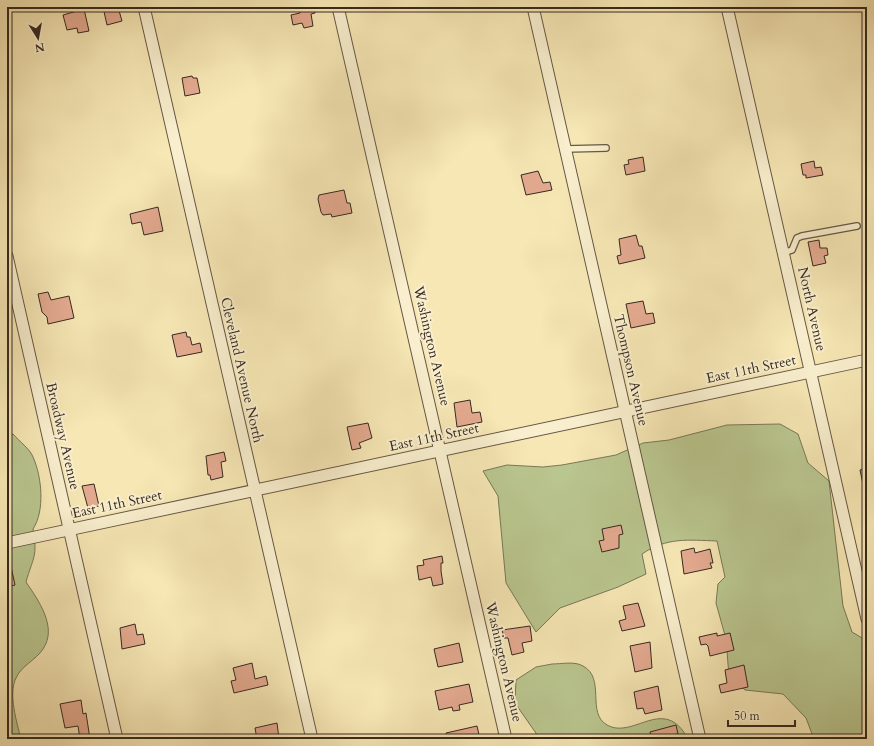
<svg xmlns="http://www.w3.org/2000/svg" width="874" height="746" font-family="Cardo,serif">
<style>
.green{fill:#bac68f;stroke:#787857}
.building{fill:#e4aa90;stroke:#36291f}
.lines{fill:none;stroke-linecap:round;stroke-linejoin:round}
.lane-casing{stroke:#665844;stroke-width:8}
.street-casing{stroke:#665844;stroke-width:13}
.lane{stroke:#f9efce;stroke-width:5.5}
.street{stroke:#f9efce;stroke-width:11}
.labels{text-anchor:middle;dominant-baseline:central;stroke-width:4;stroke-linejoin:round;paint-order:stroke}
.street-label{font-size:14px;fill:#36291f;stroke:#f9efce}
</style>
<rect width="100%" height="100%" fill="#f6e7b4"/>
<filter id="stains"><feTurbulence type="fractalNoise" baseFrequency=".005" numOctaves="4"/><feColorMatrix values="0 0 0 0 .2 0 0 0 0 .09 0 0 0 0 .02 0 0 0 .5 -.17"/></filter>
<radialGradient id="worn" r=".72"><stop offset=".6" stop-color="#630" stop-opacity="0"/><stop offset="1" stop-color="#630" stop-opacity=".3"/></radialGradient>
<g class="green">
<path d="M780,424L798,434L808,463L829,481L843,606L852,632L867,641V739H814L806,718L783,694L745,690L729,676L726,639L716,603L718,584L725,577L717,541C688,540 667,537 642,554L646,574L618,587L560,608L536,632L506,583L498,496L483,471L507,465L543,467L562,465L616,455L643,443L669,440L727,425Z"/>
<path d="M13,434C19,441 30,449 33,457C42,477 45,511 33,529C38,557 33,557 26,582C38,600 58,627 43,649C36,660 21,666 16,678C8,694 17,723 21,739H7V436Z"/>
<path d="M552,664C561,664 575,661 583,666C606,678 586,713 607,725C634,740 664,694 688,739H540L515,703L516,680L536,667Z"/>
</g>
<g class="building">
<polygon points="103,7 118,7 122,21 107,25"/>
<polygon points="299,7 314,7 315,13 311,14 313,26 304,28 302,23 293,25 291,15 300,13"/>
<polygon points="84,9 89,31 78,33 77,28 67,30 63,15"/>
<polygon points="192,76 193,78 197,78 200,93 185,96 182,78"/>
<polygon points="643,157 645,171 626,175 624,165 629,164 628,160"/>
<polygon points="814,161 815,168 821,167 823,175 806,178 806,175 803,175 801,164"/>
<polygon points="538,171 543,183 550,182 552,190 526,195 521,175"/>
<polygon points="344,190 347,203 350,203 352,213 332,217 331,214 323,215 321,212 318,199 319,195"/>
<polygon points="158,207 163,231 144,235 141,222 132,224 130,214"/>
<polygon points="636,235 639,246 642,246 645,258 619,264 617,256 621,255 619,239"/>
<polygon points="819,240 820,248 827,248 828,255 824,256 826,263 813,266 808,242"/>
<polygon points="48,292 51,300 69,296 74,318 48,324 47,317 42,312 38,294"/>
<polygon points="643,301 646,314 653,313 655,323 631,328 626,304"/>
<polygon points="186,332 187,337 190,337 192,345 200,343 202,352 177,357 172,335"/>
<polygon points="470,400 472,413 480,412 482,422 457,427 454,403"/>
<polygon points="368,423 372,438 359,443 361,448 352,450 347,427"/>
<polygon points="224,452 226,461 221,462 223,477 211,480 210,475 208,475 206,456"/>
<polygon points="867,468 867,489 864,489 860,470"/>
<polygon points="94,484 99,506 88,508 82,486"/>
<polygon points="621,525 623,534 619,535 619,548 602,552 599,541 604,540 602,529"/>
<polygon points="694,548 695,553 710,549 713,563 710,563 712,568 684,574 681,551"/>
<polygon points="442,556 443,563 441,563 441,571 443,584 433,586 431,577 419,580 417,566 424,565 423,560"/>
<polygon points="7,562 10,562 15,585 7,587"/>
<polygon points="638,603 645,626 622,631 619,621 626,619 623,606"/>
<polygon points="135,624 137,635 143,634 145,644 122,649 120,628"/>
<polygon points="530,626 532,641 522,643 524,652 512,655 508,638 504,638 502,630"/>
<polygon points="717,633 717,636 730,633 734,650 710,656 708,646 706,644 701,645 699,637"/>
<polygon points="650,642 652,668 635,672 630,646"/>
<polygon points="459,643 463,662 438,667 434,649"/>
<polygon points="252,663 255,679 266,676 268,685 234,693 231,681 236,680 233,668"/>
<polygon points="744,665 748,687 721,693 719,685 727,683 725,670"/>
<polygon points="469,684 473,702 459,705 460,710 453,711 452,707 439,710 435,691"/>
<polygon points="658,686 662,710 645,714 643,708 637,709 634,692"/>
<polygon points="81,700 83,714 86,713 90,739 80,739 78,726 65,728 60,704"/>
<polygon points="277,723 279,739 257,739 255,728"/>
<polygon points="676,725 678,734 671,735 672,739 652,739 650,732"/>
<polygon points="477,726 480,739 447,739 446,733"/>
</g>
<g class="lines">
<g class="lane-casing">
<g id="lane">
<polyline points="565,149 606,148"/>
<polyline points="783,253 792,250 797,238 802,236 857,226"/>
</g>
</g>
<g class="street-casing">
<g id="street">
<polyline points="144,7 312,739"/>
<polyline points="338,7 506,739"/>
<polyline points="533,7 700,739"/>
<polyline points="727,7 867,619"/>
<polyline points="7,256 117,739"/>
<polyline points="7,543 867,360"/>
</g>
</g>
<use href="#lane" class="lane"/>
<use href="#street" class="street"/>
</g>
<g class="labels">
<g class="street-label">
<text transform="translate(812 309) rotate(77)">North Avenue</text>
<text transform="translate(432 346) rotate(77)">Washington Avenue</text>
<text transform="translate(751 369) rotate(-12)">East 11th Street</text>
<text transform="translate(242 370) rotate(77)">Cleveland Avenue North</text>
<text transform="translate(631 370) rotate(77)">Thompson Avenue</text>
<text transform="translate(63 436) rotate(77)">Broadway Avenue</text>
<text transform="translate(434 437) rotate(-12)">East 11th Street</text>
<text transform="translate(117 504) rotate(-12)">East 11th Street</text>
<text transform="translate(504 662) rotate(77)">Washington Avenue</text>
</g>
</g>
<rect width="874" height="746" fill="none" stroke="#f6e7b4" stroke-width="24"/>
<rect x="8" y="8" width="858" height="730" fill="none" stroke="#36291f" stroke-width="2"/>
<rect x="12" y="12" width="850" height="722" fill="none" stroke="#36291f"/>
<g transform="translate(38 38) rotate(169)" stroke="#f9efce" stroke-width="3" paint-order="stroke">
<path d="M0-3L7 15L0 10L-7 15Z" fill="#36291f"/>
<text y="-6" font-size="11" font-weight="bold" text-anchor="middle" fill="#36291f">N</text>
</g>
<path d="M728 720v6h67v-6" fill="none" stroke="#36291f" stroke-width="2"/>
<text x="734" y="720" font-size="12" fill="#36291f" stroke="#f9efce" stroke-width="3" paint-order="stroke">50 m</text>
<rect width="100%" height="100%" filter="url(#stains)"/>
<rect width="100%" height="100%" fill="url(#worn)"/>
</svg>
